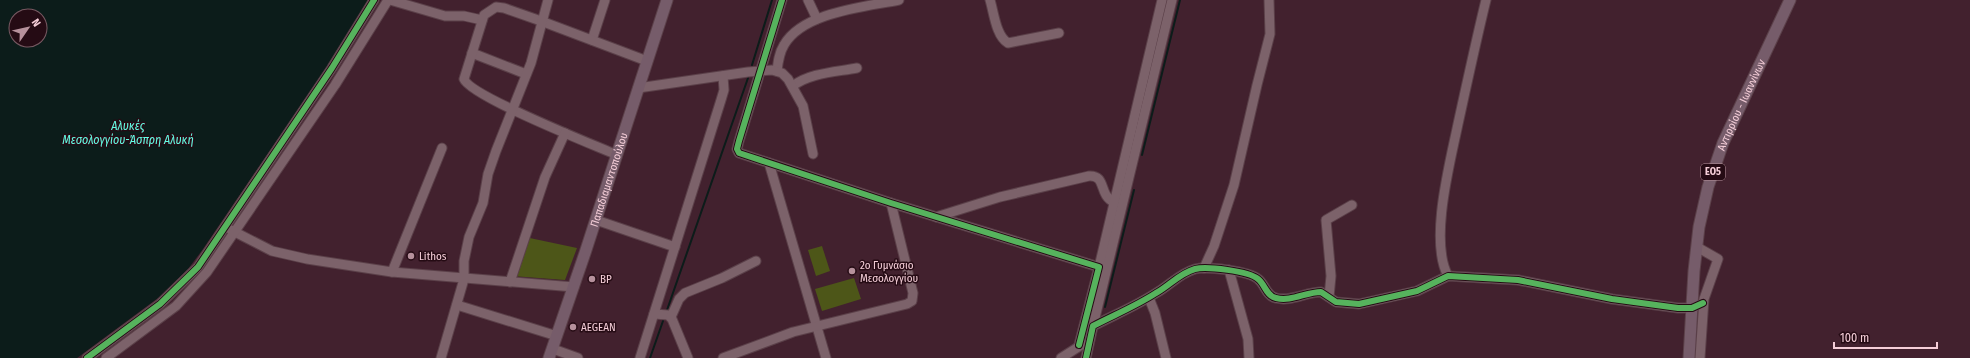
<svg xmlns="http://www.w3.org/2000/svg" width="1970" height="358" font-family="'Fira Sans Condensed',sans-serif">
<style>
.green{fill:#4d5618}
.water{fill:#0c1c1a;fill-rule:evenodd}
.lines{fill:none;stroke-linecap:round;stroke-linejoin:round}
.stream{stroke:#0c1c1a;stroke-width:2}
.minor-casing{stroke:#5b4049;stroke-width:11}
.major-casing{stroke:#5b4049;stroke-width:13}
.minor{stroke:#7c626a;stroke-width:9}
.major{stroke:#765c6a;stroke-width:11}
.cycleway-casing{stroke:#250b14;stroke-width:8}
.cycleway{stroke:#56b35d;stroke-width:6}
.poi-dot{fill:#b6919c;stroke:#250b14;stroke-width:1.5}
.labels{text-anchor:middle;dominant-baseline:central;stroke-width:3;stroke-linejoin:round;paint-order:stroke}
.shield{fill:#250b14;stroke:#b7949d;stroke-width:1}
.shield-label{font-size:10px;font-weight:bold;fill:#f5ced8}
.street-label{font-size:11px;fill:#f5ced8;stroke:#250b14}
.poi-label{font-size:11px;fill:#f5ced8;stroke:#250b14;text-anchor:start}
.water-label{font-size:12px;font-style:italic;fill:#64fce4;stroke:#250b14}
</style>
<rect width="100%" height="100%" fill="#42212e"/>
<g class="green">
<polygon points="525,237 577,248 565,280 512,276"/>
<polygon points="822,246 830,271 816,276 808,250"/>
<polygon points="854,278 861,299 822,311 815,289"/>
</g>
<path class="water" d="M0,0H368L335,55L203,249L188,269L158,298L77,358H0ZM16,16H40V40H16Z"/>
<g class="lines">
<g class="stream">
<polyline points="752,65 772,0"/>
<polyline points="1142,155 1180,0"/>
<polyline points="1105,307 1134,190"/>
<polyline points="667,310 748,78"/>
<polyline points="650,358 663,321"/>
</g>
<g class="minor-casing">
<g id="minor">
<polyline points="390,0 445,16 464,16 482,20"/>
<polyline points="782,0 739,141 737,149 739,153 891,203 1099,267 1079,345"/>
<polyline points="808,0 817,19"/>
<path d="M990,0C994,13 996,36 1008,43L1059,33"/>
<polyline points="592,40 605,0"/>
<polyline points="472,53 526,74"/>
<path d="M777,71C778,62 779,53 784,45C803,12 865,7 899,0"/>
<path d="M793,86C809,73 836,72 857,68"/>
<polyline points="638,88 748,72 772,70 782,73 788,79 803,106 813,154"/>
<path d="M617,155C594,145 470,96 464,79L484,15L496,7L504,8L541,21L647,61"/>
<polyline points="769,163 826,358"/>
<path d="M936,217L1000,197L1089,176C1107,175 1098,195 1114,202"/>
<polyline points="596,220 675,247"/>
<polyline points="231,230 272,251 307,259 392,272 574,287"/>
<polyline points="1697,247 1718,259 1704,299 1700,358"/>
<polyline points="1099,267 1162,0"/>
<polyline points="1204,268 1214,246 1234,185 1257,85 1270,34 1269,0"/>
<polyline points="1229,270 1248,339 1249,358"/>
<polyline points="392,272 442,148"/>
<path d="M1448,276C1429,241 1450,163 1458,124C1467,83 1476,41 1486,0"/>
<polyline points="510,282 545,177 565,133"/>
<polyline points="1329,297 1331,276 1326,220 1352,205"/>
<polyline points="1149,298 1155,313 1166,358"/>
<polyline points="457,305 557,336"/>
<polyline points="654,314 668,315 672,319 688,358"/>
<polyline points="671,317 679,299 685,293 722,278 756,261"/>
<polyline points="1093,326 1172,0"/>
<polyline points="553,349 578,358"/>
<polyline points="87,358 160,304 198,267 332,68 374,0"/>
<polyline points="106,358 176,306 207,272 335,85 388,0"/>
<polyline points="441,358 464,279 464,261 469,237 483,203 488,174 496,151 531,63 548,0"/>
<polyline points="640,358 721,100 724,90 723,76"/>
<polyline points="723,358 793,332 907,304 912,301 913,293 891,203"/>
<polyline points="1061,358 1083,344"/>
<path d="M1086,358L1093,326C1114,315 1136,306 1156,293C1169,286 1180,273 1195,269C1206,266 1249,271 1258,279C1265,284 1266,296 1276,298C1291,302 1306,292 1321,292L1336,302L1359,304L1417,291L1448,276L1518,280L1612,299L1678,308H1692L1703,303"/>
</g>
</g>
<g class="major-casing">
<g id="major">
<path id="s1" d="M549,358L585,253L667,0"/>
<path id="s2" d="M1689,358L1694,271L1699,227L1708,187L1723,143L1790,0"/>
</g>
</g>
<use href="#minor" class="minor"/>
<use href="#major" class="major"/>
<g class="cycleway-casing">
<g id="cycleway">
<polyline points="782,0 739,141 737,149 739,153 891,203 1099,267 1079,345"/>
<polyline points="87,358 160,304 198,267 332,68 374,0"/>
<path d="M1086,358L1093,326C1114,315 1136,306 1156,293C1169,286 1180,273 1195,269C1206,266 1249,271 1258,279C1265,284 1266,296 1276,298C1291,302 1306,292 1321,292L1336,302L1359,304L1417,291L1448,276L1518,280L1612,299L1678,308H1692L1703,303"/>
</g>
</g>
<use href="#cycleway" class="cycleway"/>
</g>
<g class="poi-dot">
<circle cx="411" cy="256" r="4"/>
<circle cx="852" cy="271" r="4"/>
<circle cx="592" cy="279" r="4"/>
<circle cx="573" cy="327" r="4"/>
</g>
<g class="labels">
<rect class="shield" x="1701" y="164" width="24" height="16" rx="3"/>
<g class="shield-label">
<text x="1713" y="172">ΕΟ5</text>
</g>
<g class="street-label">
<text stroke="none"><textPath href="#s2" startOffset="261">Αντιρρίου - Ιωαννίνων</textPath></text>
<text stroke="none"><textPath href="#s1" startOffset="188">Παπαδιαμαντοπούλου</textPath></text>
</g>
<g class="poi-label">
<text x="419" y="256">Lithos</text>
<text x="860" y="265">2ο Γυμνάσιο<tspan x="860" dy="13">Μεσολογγίου</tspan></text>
<text x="600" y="279">BP</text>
<text x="581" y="327">AEGEAN</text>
</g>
<g class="water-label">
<text x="128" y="126">Αλυκές<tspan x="128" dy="14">Μεσολογγίου-Άσπρη Αλυκή</tspan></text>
</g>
</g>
<g transform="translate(28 28) rotate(56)"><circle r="19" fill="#250b14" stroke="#785962"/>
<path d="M0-3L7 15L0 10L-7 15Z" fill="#b6919c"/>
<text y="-6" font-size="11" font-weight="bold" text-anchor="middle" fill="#f5ced8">N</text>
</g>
<path d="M1834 342v6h103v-6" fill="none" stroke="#f5ced8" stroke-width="2"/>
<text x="1840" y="342" font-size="12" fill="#f5ced8" stroke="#250b14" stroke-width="3" paint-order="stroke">100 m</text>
</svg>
